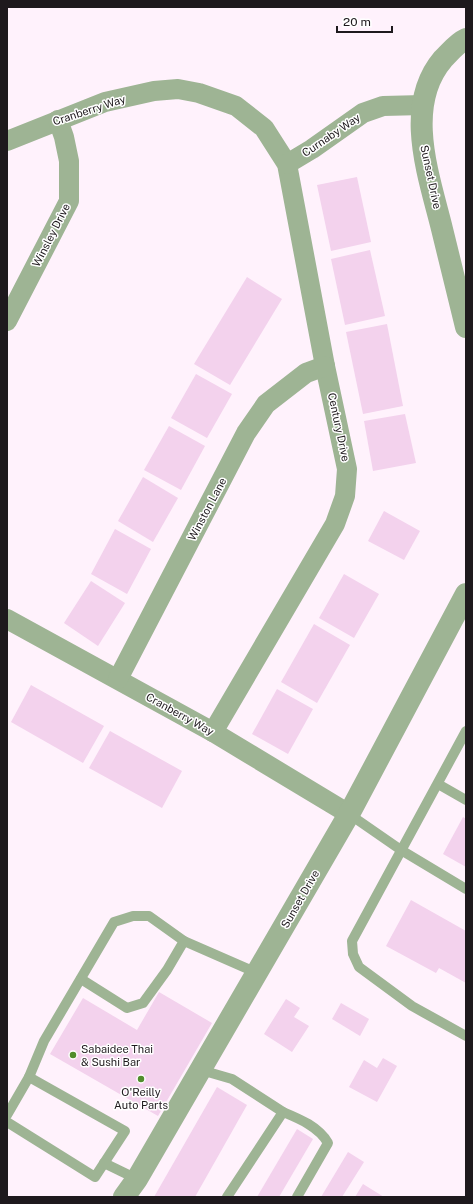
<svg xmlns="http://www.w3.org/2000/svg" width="473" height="1204" font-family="'Public Sans',sans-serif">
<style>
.building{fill:#f3d2ed}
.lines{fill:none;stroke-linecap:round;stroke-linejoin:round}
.service{stroke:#9eb494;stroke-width:10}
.minor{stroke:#9eb494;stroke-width:20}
.tertiary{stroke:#9eb494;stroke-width:22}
.poi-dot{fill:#508d2c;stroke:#fff;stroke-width:1.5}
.labels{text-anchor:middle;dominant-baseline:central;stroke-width:3;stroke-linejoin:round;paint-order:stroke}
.street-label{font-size:11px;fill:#1e191d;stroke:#fff}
.poi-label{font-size:11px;fill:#1e191d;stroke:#fff;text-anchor:start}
</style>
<rect width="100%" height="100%" fill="#fff2fc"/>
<g class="building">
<polygon points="357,177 371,242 331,251 317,185"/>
<polygon points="370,250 385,316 345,325 331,259"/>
<polygon points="247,277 282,299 230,385 194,364"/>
<polygon points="387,324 403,406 363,414 346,332"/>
<polygon points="196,374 232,394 207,438 171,418"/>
<polygon points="405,414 416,463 373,471 364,421"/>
<polygon points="169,426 205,446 181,490 144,470"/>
<polygon points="143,477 178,498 153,542 118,521"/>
<polygon points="384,511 420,531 404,560 368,541"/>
<polygon points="115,529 151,549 127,594 91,574"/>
<polygon points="344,574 379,594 354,638 319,618"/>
<polygon points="91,581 125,603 98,646 64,623"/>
<polygon points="314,624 350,645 317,703 281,682"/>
<polygon points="31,685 104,726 83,763 11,722"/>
<polygon points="277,689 313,709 288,754 252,734"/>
<polygon points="110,731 182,771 162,808 89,768"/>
<polygon points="463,817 466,819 466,867 443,854"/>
<polygon points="411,900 466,931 466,983 439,968 436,973 386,946"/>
<polygon points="159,992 212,1023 158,1116 50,1054 83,998 137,1030"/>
<polygon points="286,999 300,1008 294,1017 309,1026 292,1052 264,1034"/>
<polygon points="341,1003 369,1019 360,1036 332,1019"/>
<polygon points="383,1058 397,1066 377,1102 349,1087 364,1060 377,1068"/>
<polygon points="217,1087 247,1105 195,1197 154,1197"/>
<polygon points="297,1129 313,1139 279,1197 257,1197"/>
<polygon points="348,1152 364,1162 342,1197 321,1197"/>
<polygon points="363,1184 384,1197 355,1197"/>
</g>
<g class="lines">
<g class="service">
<polyline points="466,731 352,941 353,954 359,967 412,1006 466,1036"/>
<polyline points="438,784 466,800"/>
<polyline points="349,814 401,850 466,889"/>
<polyline points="81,979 127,1008 143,1003 167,970 184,941"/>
<polyline points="201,1070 232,1079 283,1112 227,1197"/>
<polyline points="29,1077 44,1041 114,922 133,916 149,916 184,941 257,973"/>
<path d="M283,1112C300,1119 319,1127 328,1143L297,1197"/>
<polyline points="7,1115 29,1077 125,1131 95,1177 7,1122"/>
<polyline points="104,1163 137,1179"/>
</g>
<g class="minor">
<polyline points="7,141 105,102 154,91 178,89 199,93 236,106 264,128 287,164 325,366 347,469 345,496 335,524 213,732"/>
<polyline points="287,164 312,149 363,113 383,106 423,105"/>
<polyline points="7,321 69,201 69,161 64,137 58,120"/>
<polyline points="7,619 213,732 349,814"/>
<polyline points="118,679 246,433 266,404 306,373 325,366"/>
</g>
<g class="tertiary">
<path d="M466,39C457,43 450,52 443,59C403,106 429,176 442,229C450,262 458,294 466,327"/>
<polyline points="124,1197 137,1179 349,814 466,594"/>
</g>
</g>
<g class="poi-dot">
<circle cx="73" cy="1055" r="4"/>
<circle cx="141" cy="1079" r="4"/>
</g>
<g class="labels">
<g class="street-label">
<text transform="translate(89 110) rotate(-18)">Cranberry Way</text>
<text transform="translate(331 135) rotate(-34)">Curnaby Way</text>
<text transform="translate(431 177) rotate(78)">Sunset Drive</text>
<text transform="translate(51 235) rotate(-63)">Winsley Drive</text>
<text transform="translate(339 427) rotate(78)">Century Drive</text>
<text transform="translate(207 509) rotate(-62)">Winston Lane</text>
<text transform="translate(180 714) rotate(29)">Cranberry Way</text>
<text transform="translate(300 899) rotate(-60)">Sunset Drive</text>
</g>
<g class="poi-label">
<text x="81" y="1049">Sabaidee Thai<tspan x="81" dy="13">&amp; Sushi Bar</tspan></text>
<text x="141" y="1092" text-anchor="middle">O'Reilly<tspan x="141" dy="13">Auto Parts</tspan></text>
</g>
</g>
<rect width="473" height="1204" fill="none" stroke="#1e191d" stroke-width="16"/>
<path d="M337 26v6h55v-6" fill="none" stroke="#1e191d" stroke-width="2"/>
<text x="343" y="26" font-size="12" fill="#1e191d" stroke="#ffffff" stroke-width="3" paint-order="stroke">20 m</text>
</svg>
